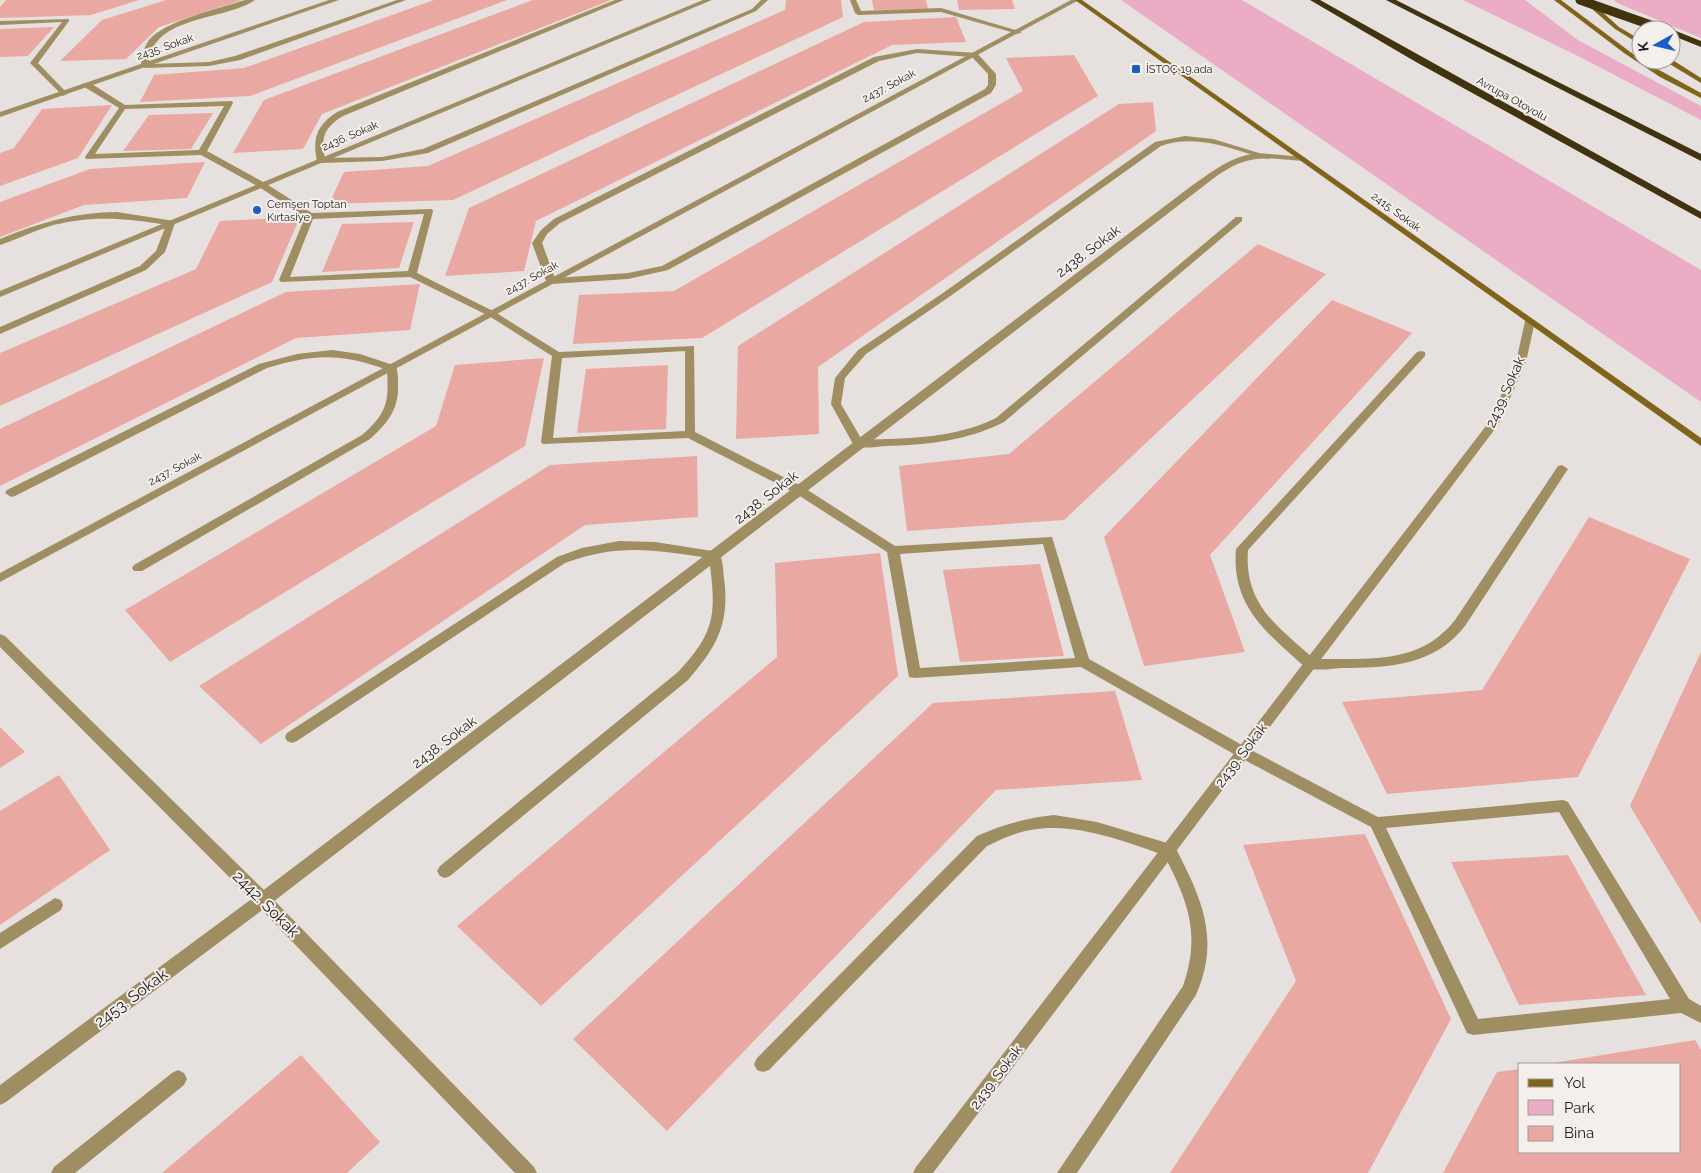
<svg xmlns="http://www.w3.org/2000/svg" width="1701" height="1173" font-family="Raleway,sans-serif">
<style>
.green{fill:#eaadc5}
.building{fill:#e9a8a2}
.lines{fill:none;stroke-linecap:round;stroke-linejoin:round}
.service{fill:#a08e63;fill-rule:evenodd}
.minor{fill:#a08e63;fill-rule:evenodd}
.tertiary{fill:#a08e63;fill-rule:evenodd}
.secondary{fill:#80641b;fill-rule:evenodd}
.motorway{fill:#42330f;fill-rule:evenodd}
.motorway-bridge{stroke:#42330f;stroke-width:9}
.poi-dot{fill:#1d5bc7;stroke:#f4efeb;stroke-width:2}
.labels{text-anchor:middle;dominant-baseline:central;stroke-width:4;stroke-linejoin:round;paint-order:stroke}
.far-street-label{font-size:11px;fill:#201e1d;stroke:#f4efeb}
.far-poi-label{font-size:11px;fill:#201e1d;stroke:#f4efeb;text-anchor:start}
.street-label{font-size:14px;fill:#201e1d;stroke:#f4efeb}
.near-street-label{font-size:16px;fill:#201e1d;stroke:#f4efeb}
</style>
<rect width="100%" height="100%" fill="#e6e1de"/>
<g class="green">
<polygon points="1121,0 1242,0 1701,270 1701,402"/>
<polygon points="1463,0 1525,0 1578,40 1701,106 1701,120 1576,55"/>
<polygon points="1614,0 1701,0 1701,38 1617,3"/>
</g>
<g class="building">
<polygon points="6,0 139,0 91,15 0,18 0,7"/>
<polygon points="166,0 242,0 159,27 126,59 60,61 102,20"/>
<polygon points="434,0 507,0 250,96 140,102 154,75 244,68"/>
<polygon points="533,0 611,0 322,114 303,149 233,153 264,100"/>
<polygon points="786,0 841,0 843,17 453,200 329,204 344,172 428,166 785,10"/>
<polygon points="872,0 926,0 928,9 874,10"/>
<polygon points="957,0 1012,0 1015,9 959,10"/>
<polygon points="956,17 966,42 892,45 536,221 524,271 445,276 469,208 864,22"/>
<polygon points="54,27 28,56 0,57 0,29"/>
<polygon points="1074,55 1098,96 702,338 573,344 579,295 674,291 1023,91 1006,58"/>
<polygon points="1153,102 1156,131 818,367 819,434 736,439 738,346 1119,104"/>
<polygon points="112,105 78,158 0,186 0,153 14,148 42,109"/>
<polygon points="213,113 191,149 123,151 149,115"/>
<polygon points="205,162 187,198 84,205 0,237 0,202 90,169"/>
<polygon points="300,217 272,282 0,406 0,353 196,269 220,221"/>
<polygon points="414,222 399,268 322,272 342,224"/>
<polygon points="1258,244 1326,274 1064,520 907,531 899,466 1009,454"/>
<polygon points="420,284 410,330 296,338 0,486 0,429 286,292"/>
<polygon points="1332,300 1412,333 1210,555 1245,652 1144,666 1104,537"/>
<polygon points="544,358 525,446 170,662 125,610 436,426 455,365"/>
<polygon points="668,365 666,429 577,433 586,369"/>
<polygon points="697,456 698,517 585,525 261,744 199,686 550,465"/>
<polygon points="1589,517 1690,559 1578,777 1387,794 1342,702 1482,690"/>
<polygon points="880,553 898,676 541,1006 457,926 777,657 775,563"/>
<polygon points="1040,564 1064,656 960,662 943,570"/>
<polygon points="1701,652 1701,924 1630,806"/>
<polygon points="1115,691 1142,780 996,790 667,1131 573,1039 933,703"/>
<polygon points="0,727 25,752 0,768"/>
<polygon points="59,775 110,850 0,925 0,811"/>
<polygon points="1365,834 1451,1019 1368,1173 1170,1173 1296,981 1243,845"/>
<polygon points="1568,855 1646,995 1519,1005 1451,862"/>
<polygon points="1695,1040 1701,1050 1701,1173 1443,1173 1497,1072 1520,1069 1520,1152 1680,1152 1680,1064 1553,1063"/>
<polygon points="301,1055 380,1142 347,1173 162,1173"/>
</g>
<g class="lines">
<g class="service">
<path d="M245,0H255C225,21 151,15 149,64L209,62L235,56L397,0H406L240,60L209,66L145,68L141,66C142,57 143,48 149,40C164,21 221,8 245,0Z"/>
<path d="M615,0H624L343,116C325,127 320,137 325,158L382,157L423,149L752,9L761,0H768L756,11L428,153L382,161L321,163L317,161C312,138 317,125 337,112Z"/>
<polygon points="850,0 856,0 861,11 941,8 1022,32 1018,34 941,12 858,15 855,13"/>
<polygon points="69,19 69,21 38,63 66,92 67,94 63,96 30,63 62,22 0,25 0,21"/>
<path d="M917,49L977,53L996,74V85L991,93L668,270L628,279L551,284L546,281L532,243L541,230L554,219L874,57ZM917,53L972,57L988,74V85L985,89L662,266L628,273L555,278L542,243L547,234L560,223L879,61Z"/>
<path d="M86,84H92L125,105L232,101L233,103L207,151L265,183L312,213L432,209L433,211L417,273L495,312L559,352L694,346L695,432L803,487L895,546L1052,537L1089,659L1249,749L1378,817L1563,800L1568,802L1689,999L1701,1006V1023L1681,1013L1473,1035L1467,1033L1371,827L1239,757L1081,667L914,678L909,677L887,552L795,493L688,438L543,444L541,442L552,356L489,316L410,277L281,282L279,280L305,217L259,187L201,155L86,159L85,157L119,108L86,88ZM224,106L199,150L95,154L125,109ZM424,214L408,271L290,277L313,219ZM685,351V431L553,438L562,358ZM1043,544L1075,658L920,668L900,554ZM1559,812L1670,999L1478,1019L1386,828Z"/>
<path d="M1185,136L1213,139L1272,157L1268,159C1232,150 1198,133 1161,146L949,297L866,354L845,378L841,404L862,440C908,438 953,439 996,418L1236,217H1242V221L1004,422C966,441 927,445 885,446C875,447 864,449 854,446L831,404L835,378L858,350L943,293L1155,142Z"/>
<path d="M117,212L174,221L175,223L165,252L146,270L0,334V327L140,266L156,251L166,225C125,218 88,215 47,227C31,232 16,240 0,245V239C38,223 76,212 117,212Z"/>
<path d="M332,350L360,354L396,366C398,372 398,379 398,385C399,410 387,424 370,439L142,571H134L132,568L134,565L362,435C387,413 389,402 387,370C340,353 315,354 267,368L15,496L11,497L5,493L7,490L259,364L297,354Z"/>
<path d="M1421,351L1425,352V356L1248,550C1244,604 1277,626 1314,659C1367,658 1419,666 1455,620L1558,466L1562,465L1568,469L1465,626C1434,666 1388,668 1341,668C1330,669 1317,671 1306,668C1267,633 1231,606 1236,549L1417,352Z"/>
<path d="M619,541L655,542L719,552C723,559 723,570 724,578C730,623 717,647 688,680L450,876L445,878L440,876L437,871L440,866L678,672C717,631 716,612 709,558C655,550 618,543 565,563L297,741L292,743L287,741L285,737L287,733L557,557L582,548Z"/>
<path d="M1054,815L1097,822L1174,845C1201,897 1221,938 1196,995L1077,1173H1057L1183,986C1201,934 1188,901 1164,855C1122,841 1076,822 1031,830C1016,832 1002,839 987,846L769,1070L763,1072L757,1070L754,1064L757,1058L977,836C1002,825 1026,818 1054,815Z"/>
<polygon points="55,898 61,900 63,905 61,910 0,949 0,933"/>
<polygon points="178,1070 184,1073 187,1079 184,1085 75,1173 51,1173 54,1167 172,1073"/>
</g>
<g class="minor">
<polygon points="329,0 339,0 0,117 0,112"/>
<polygon points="703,0 712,0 0,297 0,291"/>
<polygon points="1071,0 1079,0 0,582 0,573"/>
<path d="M1258,153L1303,157L1307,159L1303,161C1264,158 1248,153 1214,178L269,905L6,1102L0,1105V1085L257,895L1190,187C1212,172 1230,156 1258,153Z"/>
<polygon points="1530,318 1535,321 1526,362 1498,425 933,1173 913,1173 916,1167 1489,422 1516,362 1525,321"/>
</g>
<polygon class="tertiary" points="0,634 5,636 269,895 534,1167 537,1173 515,1173 257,905 0,647"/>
<g class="secondary">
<polygon points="1075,0 1082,0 1701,438 1701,446"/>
<polygon points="1554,0 1561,0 1641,60 1701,93 1701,98 1660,77 1624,53"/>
<polygon points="1583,0 1589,0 1619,27 1641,40 1641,45 1615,29 1584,2"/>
<polygon points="1671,59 1701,78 1701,83 1663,60"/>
</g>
<g class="motorway">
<polygon points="1310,0 1320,0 1701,212 1701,219 1416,62"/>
<polygon points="1386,0 1396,0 1701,154 1701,161"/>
<polygon points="1671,29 1701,41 1701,47 1671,35 1671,30 1669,30"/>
</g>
<polyline class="motorway-bridge" points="1580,0 1665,30"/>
</g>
<g class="poi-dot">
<rect x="1131" y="64" width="10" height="10" rx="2.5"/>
<circle cx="257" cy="210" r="5"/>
</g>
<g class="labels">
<g class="far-street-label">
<text transform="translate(165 47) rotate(-19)">2435. Sokak</text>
<text transform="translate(889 86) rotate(-28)">2437. Sokak</text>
<text transform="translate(1512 99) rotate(29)">Avrupa Otoyolu</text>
<text transform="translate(350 136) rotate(-23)">2436. Sokak</text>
<text transform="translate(1396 212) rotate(36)">2415. Sokak</text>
<text transform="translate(532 278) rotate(-29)">2437. Sokak</text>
<text transform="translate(175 469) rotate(-28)">2437. Sokak</text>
</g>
<g class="far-poi-label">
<text x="1146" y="69">İSTOÇ 19.ada</text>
<text x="267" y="204">Cemşen Toptan<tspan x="267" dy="13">Kırtasiye</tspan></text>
</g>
<g class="street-label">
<text transform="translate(1088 251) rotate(-37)">2438. Sokak</text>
<text transform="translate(1505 392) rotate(-66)">2439. Sokak</text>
<text transform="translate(766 497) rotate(-38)">2438. Sokak</text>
<text transform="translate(444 742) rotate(-37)">2438. Sokak</text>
<text transform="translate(1241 755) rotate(-53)">2439. Sokak</text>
<text transform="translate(996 1077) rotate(-53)">2439. Sokak</text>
</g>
<g class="near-street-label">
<text transform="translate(266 904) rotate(45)">2442. Sokak</text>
<text transform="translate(131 998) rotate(-37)">2453. Sokak</text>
</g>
</g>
<rect x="1518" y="1063" width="162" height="90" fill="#f4efeb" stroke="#9f9b99"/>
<rect x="1528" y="1079" width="25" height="8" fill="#80641b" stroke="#9f9b99"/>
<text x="1564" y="1088" font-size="15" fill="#201e1d">Yol</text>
<rect x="1528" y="1100" width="25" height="15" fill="#eaadc5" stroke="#9f9b99"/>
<text x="1564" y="1113" font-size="15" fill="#201e1d">Park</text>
<rect x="1528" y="1126" width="25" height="15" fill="#e9a8a2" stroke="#9f9b99"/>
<text x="1564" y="1138" font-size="15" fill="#201e1d">Bina</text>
<g transform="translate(1656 45) rotate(262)"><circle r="24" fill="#f4efeb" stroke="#9f9b99"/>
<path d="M0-4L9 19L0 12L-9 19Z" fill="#1d5bc7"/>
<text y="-8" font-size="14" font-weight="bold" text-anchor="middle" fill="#201e1d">K</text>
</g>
</svg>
